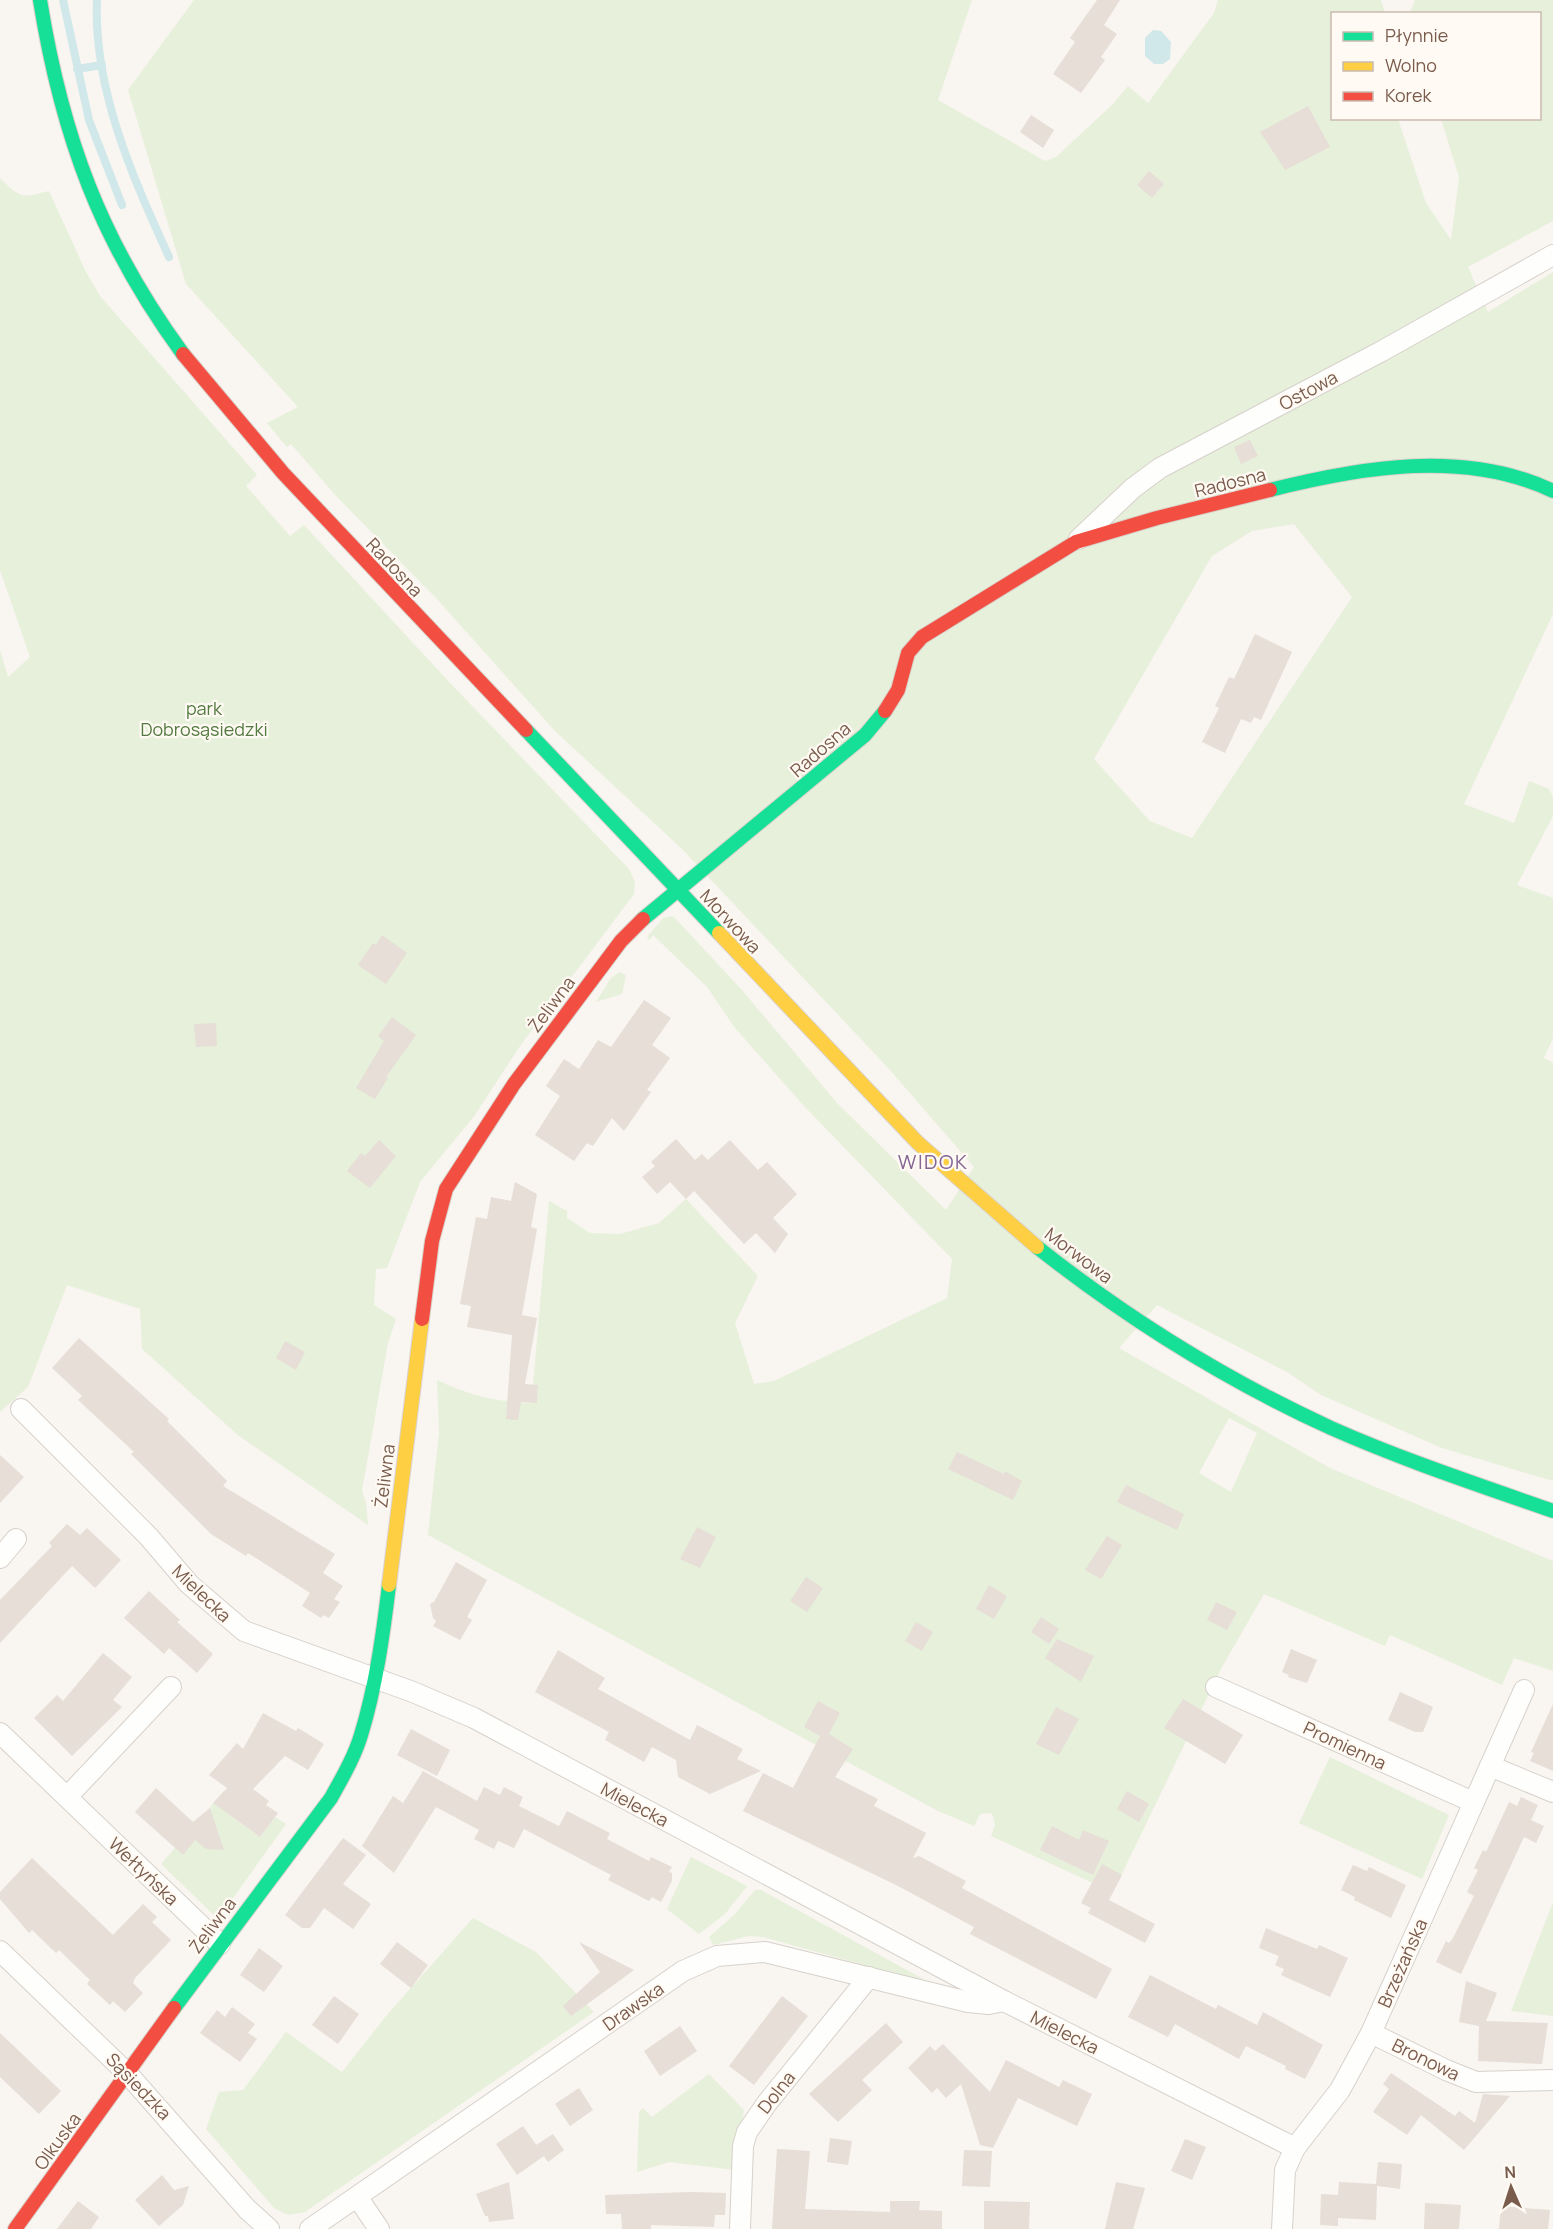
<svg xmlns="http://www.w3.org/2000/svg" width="1553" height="2229" font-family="Manrope,sans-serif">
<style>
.green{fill:#e7f0db;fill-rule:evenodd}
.water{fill:#d0e8ea}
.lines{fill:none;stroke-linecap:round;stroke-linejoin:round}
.stream{stroke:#d0e8ea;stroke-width:8}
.building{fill:#e6ded7}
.street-casing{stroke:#d7d1cb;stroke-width:22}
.fast-casing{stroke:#d9d2cb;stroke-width:16}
.slow-casing{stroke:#d9d2cb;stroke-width:16}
.jam-casing{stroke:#d9d2cb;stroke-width:16}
.street{stroke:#fefefd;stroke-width:20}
.fast{stroke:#16e098;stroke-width:14}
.slow{stroke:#ffcf43;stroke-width:14}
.jam{stroke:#f24e42;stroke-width:14}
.labels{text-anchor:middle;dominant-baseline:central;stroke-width:4.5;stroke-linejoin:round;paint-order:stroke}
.street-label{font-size:18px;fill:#7a5c4d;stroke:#fffaf3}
.park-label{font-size:18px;fill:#537a41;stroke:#fffaf3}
.neighbourhood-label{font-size:20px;letter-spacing:1.5px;fill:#846695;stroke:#fffaf3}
</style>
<rect width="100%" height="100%" fill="#f9f5f0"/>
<g class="green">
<path d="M194,0H972L938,100L1045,161L1056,157L1113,104L1128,86L1148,103L1214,13L1218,0H1381L1385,13L1332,14V118L1398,119L1426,203L1451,240L1459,177L1441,119L1540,118V14L1410,13L1415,0H1553V221L1468,267L1488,312L1553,272V614L1464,804L1514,823L1529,781L1549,789L1553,797V816L1517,885L1553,898V1038L1544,1058L1553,1063V1481L1442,1448L1321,1395L1287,1372L1157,1305L1119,1348L1330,1468L1553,1561V1671L1514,1658L1502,1685L1390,1635L1385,1646L1264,1594L1221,1669L1116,1886L1095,1884L991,1836L995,1825L992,1813L980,1814L974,1826L938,1811L428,1535L439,1432L437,1380C470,1396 501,1403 537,1403L538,1385H533L549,1201L567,1211V1218L590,1233L620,1234L659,1223L686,1199L758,1276L735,1323L754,1384L774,1381L947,1298L952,1259L803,1105L735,1028L707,987L653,935L649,940L647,937L663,918L671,916L675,918L742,990L837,1103L946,1210L974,1167L889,1069L682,849L554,730L437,599L338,498L291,444L287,447L267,423L298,407L186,284L128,90ZM1294,524L1352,597L1192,838L1150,821L1094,759L1212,556L1252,531ZM1229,1418L1257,1433L1231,1492L1199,1473Z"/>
<path d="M0,178C21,199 21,198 49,191L86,272L100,296L257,475L246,486L290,536L304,525L451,684L629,869L635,882L634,894L520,1046L475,1115L420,1182L387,1268L376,1269L374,1305L396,1319L388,1343L362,1491L366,1503L368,1525L239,1436L142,1349L140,1309L67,1285L28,1387L0,1412V650L8,677L30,657L0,570Z"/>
<polygon points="620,972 626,975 622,994 596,1002 611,978"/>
<polygon points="1330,1757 1449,1815 1422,1879 1299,1823"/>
<polygon points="224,1791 228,1814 260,1837 275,1817 286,1824 218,1919 161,1864"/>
<polygon points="691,1857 747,1886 725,1914 699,1934 667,1909"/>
<polygon points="755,1890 761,1890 925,1980 907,1977 763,1937 749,1936 713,1945 709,1937 735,1914"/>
<polygon points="1553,1902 1553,2016 1511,2011"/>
<polygon points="473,1918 536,1952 594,2012 305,2212 288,2215 274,2208 206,2129 219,2092 243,2090 286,2032 342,2072 386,2016"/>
<polygon points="709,2074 744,2110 735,2170 669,2162 637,2172 639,2112 643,2108 652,2117"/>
</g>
<polygon class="water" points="1153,30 1161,31 1171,42 1170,59 1163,64 1154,64 1145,56 1145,38"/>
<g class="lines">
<g class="stream">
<polyline points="63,0 89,120 122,205"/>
<path d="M97,0C93,89 133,178 169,257"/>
<polyline points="77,69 102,65"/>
</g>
</g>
<g class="building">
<polygon points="1097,0 1120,0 1104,25 1117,34 1101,57 1105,60 1081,93 1053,74 1075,42 1070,38"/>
<polygon points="1308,106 1330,147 1285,170 1260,132"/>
<polygon points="1031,115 1054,130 1043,148 1020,132"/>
<polygon points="1149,171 1164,184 1152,198 1137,185"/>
<polygon points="1250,440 1258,456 1241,464 1234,447"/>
<polygon points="1255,634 1292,652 1261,720 1254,717 1251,723 1241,719 1225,753 1202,742 1219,708 1215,706 1229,677 1234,679"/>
<polygon points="382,935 407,953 386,984 358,965 373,943 376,945"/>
<polygon points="644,1000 671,1018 652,1045 670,1058 647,1090 651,1092 624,1131 612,1118 593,1146 587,1143 574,1161 535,1135 560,1096 546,1086 564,1059 579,1069 598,1040 611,1047"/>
<polygon points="392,1017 416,1035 386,1077 388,1078 375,1099 356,1088 384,1041 378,1036"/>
<polygon points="216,1023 217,1046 196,1047 194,1024"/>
<polygon points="676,1139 695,1160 702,1154 708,1160 730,1140 758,1170 767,1162 797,1194 773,1218 788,1234 775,1253 756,1233 744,1244 694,1191 686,1199 670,1182 657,1194 642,1177 655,1166 651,1162"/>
<polygon points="379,1140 396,1156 370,1188 347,1171 361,1153 365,1156"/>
<polygon points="515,1182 537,1194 531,1227 537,1229 522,1315 537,1318 525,1384 538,1385 537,1403 521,1402 518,1420 506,1419 512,1335 467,1327 471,1306 460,1304 476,1217 487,1219 491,1197 511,1201"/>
<polygon points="79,1338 169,1419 167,1421 227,1481 223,1486 335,1554 323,1573 343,1586 334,1599 340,1602 329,1618 323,1615 321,1618 302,1606 310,1593 248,1553 246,1556 211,1534 131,1454 134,1452 78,1400 82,1396 52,1368"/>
<polygon points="285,1341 305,1352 296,1370 276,1358"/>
<polygon points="957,1452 1004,1474 1005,1471 1022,1481 1013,1500 948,1469"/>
<polygon points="0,1455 24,1477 0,1503"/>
<polygon points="1126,1485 1184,1514 1177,1530 1117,1502"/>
<polygon points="67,1524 80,1535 87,1528 121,1560 95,1588 72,1566 0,1643 0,1600 52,1546 49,1543"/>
<polygon points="697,1527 716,1537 700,1568 680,1559"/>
<polygon points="1107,1536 1122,1545 1101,1579 1085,1570"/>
<polygon points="456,1562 487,1580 467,1617 472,1620 460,1640 433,1626 436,1621 433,1618 430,1604 434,1602"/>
<polygon points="806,1577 823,1588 807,1612 790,1601"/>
<polygon points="989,1585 1007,1596 994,1619 976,1609"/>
<polygon points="149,1591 180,1620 177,1622 213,1654 197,1673 169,1648 164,1654 124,1618"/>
<polygon points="1216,1602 1237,1612 1227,1630 1207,1620"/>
<polygon points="1041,1617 1059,1629 1049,1644 1031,1632"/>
<polygon points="916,1622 933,1632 922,1651 905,1641"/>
<polygon points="1057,1639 1094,1656 1081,1682 1045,1658"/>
<polygon points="1291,1649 1317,1660 1307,1683 1288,1677 1289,1675 1282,1672"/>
<polygon points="558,1650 605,1678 598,1689 690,1740 697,1725 743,1749 737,1759 761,1771 710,1794 678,1777 676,1760 652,1747 644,1762 605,1740 609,1732 535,1692"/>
<polygon points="103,1653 132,1677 113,1700 122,1707 72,1756 34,1718 57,1695 63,1701"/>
<polygon points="1400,1692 1433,1707 1423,1732 1415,1732 1388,1720"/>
<polygon points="1183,1699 1243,1735 1225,1764 1164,1728"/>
<polygon points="818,1701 840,1713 829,1734 853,1749 835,1777 878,1799 874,1806 926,1833 913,1858 919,1856 966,1881 962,1888 1112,1969 1096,1999 970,1934 974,1927 898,1886 743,1811 763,1773 793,1788 820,1736 804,1727"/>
<polygon points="1553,1704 1553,1771 1530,1761 1534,1753 1531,1752"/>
<polygon points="1056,1707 1079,1719 1059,1755 1036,1744"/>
<polygon points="263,1713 296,1731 298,1728 324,1744 308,1770 285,1756 253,1789 269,1801 266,1805 278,1813 260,1837 213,1803 227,1788 209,1775 237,1743 243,1749"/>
<polygon points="411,1729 450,1750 437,1776 397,1755"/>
<polygon points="423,1771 477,1801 484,1787 500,1795 504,1787 523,1797 519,1806 559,1826 567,1811 610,1833 607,1839 649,1861 651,1857 672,1867 669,1872 672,1873 672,1881 661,1902 652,1897 649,1901 608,1880 611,1875 524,1829 514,1848 498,1841 494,1849 474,1839 479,1830 436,1807 394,1873 362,1846 393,1796 403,1803"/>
<polygon points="156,1788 193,1822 210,1808 224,1850 206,1849 195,1840 183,1855 135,1812"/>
<polygon points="1127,1791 1149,1804 1139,1822 1117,1809"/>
<polygon points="1521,1797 1538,1805 1531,1820 1544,1826 1536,1843 1524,1837 1461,1974 1436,1962 1446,1941 1449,1943 1453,1938 1474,1896 1467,1892 1478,1870 1474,1868 1483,1850 1486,1852 1509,1802 1517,1806"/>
<polygon points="1052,1826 1079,1840 1083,1830 1109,1841 1093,1875 1040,1850"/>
<polygon points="343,1838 366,1855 343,1884 371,1904 353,1929 324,1908 310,1928 302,1928 285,1915"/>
<polygon points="32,1858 113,1935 143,1904 157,1917 152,1922 171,1940 135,1978 133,1983 143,1993 125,2012 113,2001 110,2005 87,1984 90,1980 59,1950 56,1953 32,1930 29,1933 0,1899 0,1892"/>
<polygon points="1102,1864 1122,1875 1109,1900 1155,1924 1145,1943 1088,1913 1091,1908 1081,1903"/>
<polygon points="1353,1865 1367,1871 1369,1867 1406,1885 1391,1918 1354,1900 1355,1897 1341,1890"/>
<polygon points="1266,1928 1317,1949 1319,1945 1348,1958 1330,1997 1281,1975 1284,1969 1275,1965 1279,1956 1259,1948"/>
<polygon points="397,1942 428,1965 411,1988 380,1964"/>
<polygon points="579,1942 634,1970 571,2016 563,2006 600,1972"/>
<polygon points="259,1948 283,1966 264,1992 240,1975"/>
<polygon points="1150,1975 1216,2009 1218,2005 1257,2025 1263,2012 1323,2045 1305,2079 1285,2069 1286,2066 1246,2046 1239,2059 1175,2024 1168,2037 1128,2017"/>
<polygon points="1466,1981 1497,1993 1486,2021 1548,2023 1542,2064 1478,2061 1479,2026 1459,2022"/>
<polygon points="334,1996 359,2014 338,2044 312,2025"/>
<polygon points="782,1996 808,2016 754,2085 729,2066"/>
<polygon points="232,2007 255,2024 248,2033 257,2039 240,2062 200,2033 217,2010 225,2017"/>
<polygon points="886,2023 903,2042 862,2080 872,2090 838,2122 809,2094"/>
<polygon points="680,2026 697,2051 660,2076 644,2051"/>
<polygon points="0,2033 61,2091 39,2114 0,2077"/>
<polygon points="943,2044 990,2092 1006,2060 1059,2087 1063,2080 1092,2094 1077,2126 1018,2098 993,2148 980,2145 961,2084 946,2098 937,2088 932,2093 908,2068 930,2046 935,2051"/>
<polygon points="1391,2073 1455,2116 1459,2111 1475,2123 1483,2094 1510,2096 1464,2150 1421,2115 1407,2135 1373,2112 1389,2089 1383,2084"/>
<polygon points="579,2088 593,2110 570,2126 555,2104"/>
<polygon points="523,2126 544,2156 517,2175 496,2144"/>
<polygon points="553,2134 564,2150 548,2162 536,2145"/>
<polygon points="830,2138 852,2141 848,2165 827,2162"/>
<polygon points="1185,2139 1206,2147 1192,2180 1171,2171"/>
<polygon points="777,2149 810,2151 805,2209 890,2212 890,2201 920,2201 919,2210 942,2211 942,2229 772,2229"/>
<polygon points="964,2150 992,2151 990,2187 962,2186"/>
<polygon points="1378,2162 1402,2164 1400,2189 1377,2186 1376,2220 1338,2218 1338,2226 1320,2225 1321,2194 1338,2195 1339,2182 1376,2184"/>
<polygon points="162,2175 174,2190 189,2186 183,2205 159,2226 135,2200"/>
<polygon points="509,2182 514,2219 489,2222 488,2216 485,2216 476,2194"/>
<polygon points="1116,2182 1145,2188 1133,2229 1105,2229"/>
<polygon points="691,2192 726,2193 725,2215 715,2215 714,2227 651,2225 651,2229 622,2229 621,2214 606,2214 605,2195"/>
<polygon points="78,2201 99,2217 91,2229 57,2229"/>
<polygon points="984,2201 1030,2202 1029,2229 984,2229"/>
<polygon points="1425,2203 1461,2205 1459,2229 1424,2229"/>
<polygon points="1501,2206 1550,2210 1548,2229 1499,2229"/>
</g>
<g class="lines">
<g class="street-casing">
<g id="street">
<polyline points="1079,539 1133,488 1160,468 1382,351 1553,255"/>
<polyline points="21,1409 149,1537 189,1584 244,1631 413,1692 474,1718 1004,2001 1295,2148"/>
<polyline points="0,1558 16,1539"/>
<polyline points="1216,1687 1473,1802"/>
<polyline points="0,1733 220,1944"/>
<polyline points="1490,1766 1553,1792"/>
<polyline points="67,1797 171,1687"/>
<polyline points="0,1951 127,2073 247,2209 269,2229"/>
<polyline points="1371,2033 1446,2070 1476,2082 1553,2080"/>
<polyline points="358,2198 379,2229"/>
<polyline points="310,2229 683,1971 717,1956 765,1952 968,2002 989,2004 1004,2001"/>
<polyline points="740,2229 743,2146 747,2132 767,2103 869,1977"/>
<polyline points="1282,2229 1285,2170 1295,2148 1340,2090 1371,2033 1524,1690"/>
</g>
</g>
<g class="fast-casing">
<g id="fast">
<path d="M40,0C62,137 101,242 183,354"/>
<path d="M1270,490C1361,467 1465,449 1553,491"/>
<polyline points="526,730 719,933"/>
<polyline points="643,919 865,735 885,711"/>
<path d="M1037,1247C1128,1319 1226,1380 1331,1428C1403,1460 1479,1485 1553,1511"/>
<path d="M174,2008L331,1798C342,1778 354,1758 361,1735C376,1686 383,1635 389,1585"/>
</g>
</g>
<g class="slow-casing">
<g id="slow">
<polyline points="719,933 918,1143 1037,1247"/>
<polyline points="389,1585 422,1319"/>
</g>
</g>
<g class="jam-casing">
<g id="jam">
<polyline points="183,354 283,473 526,730"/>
<polyline points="885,711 898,690 908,653 922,637 1076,542 1157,518 1270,490"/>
<polyline points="422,1319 432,1241 446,1189 514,1084 621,941 643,919"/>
<polyline points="15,2229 174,2008"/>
</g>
</g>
<use href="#street" class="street"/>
<use href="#fast" class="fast"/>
<use href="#slow" class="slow"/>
<use href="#jam" class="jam"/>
</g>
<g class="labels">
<g class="street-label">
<text transform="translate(1308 390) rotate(-28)">Ostowa</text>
<text transform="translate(1230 482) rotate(-14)">Radosna</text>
<text transform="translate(395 567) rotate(47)">Radosna</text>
<text transform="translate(820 749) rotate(-41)">Radosna</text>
<text transform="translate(731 921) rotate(47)">Morwowa</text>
<text transform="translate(551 1004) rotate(-53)">Żeliwna</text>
<text transform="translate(1079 1255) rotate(37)">Morwowa</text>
<text transform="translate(384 1476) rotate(-83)">Żeliwna</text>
<text transform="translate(202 1593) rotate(44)">Mielecka</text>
<text transform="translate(1345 1745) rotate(25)">Promienna</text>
<text transform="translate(635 1804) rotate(28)">Mielecka</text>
<text transform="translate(144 1871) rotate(44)">Wełtyńska</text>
<text transform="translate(212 1925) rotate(-53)">Żeliwna</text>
<text transform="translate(1402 1963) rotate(-66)">Brzeżańska</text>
<text transform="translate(633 2006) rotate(-35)">Drawska</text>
<text transform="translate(1065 2032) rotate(27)">Mielecka</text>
<text transform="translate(1426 2059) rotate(26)">Bronowa</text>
<text transform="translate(139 2086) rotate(46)">Sąsiedzka</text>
<text transform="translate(776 2092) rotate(-52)">Dolna</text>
<text transform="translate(57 2141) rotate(-54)">Olkuska</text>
</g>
<g class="park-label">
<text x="204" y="708">park<tspan x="204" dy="21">Dobrosąsiedzki</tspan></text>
</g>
<g class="neighbourhood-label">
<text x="933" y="1161">WIDOK</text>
</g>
</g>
<rect x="1331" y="12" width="210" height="108" fill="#fffaf3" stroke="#cabbb1" stroke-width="1.5"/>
<rect x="1343" y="32" width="30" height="9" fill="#16e098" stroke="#cabbb1" stroke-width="1.5"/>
<text x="1385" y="42" font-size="18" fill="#7a5c4d">Płynnie</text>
<rect x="1343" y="62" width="30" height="9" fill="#ffcf43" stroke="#cabbb1" stroke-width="1.5"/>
<text x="1385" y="72" font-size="18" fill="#7a5c4d">Wolno</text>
<rect x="1343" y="92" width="30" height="9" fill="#f24e42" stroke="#cabbb1" stroke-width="1.5"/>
<text x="1385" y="102" font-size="18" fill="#7a5c4d">Korek</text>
<g transform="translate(1511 2187) rotate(357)" stroke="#fffaf3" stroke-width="4.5" paint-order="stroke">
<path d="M0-4.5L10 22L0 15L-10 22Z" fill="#7a5c4d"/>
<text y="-9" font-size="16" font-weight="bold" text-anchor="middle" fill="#7a5c4d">N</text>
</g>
</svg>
